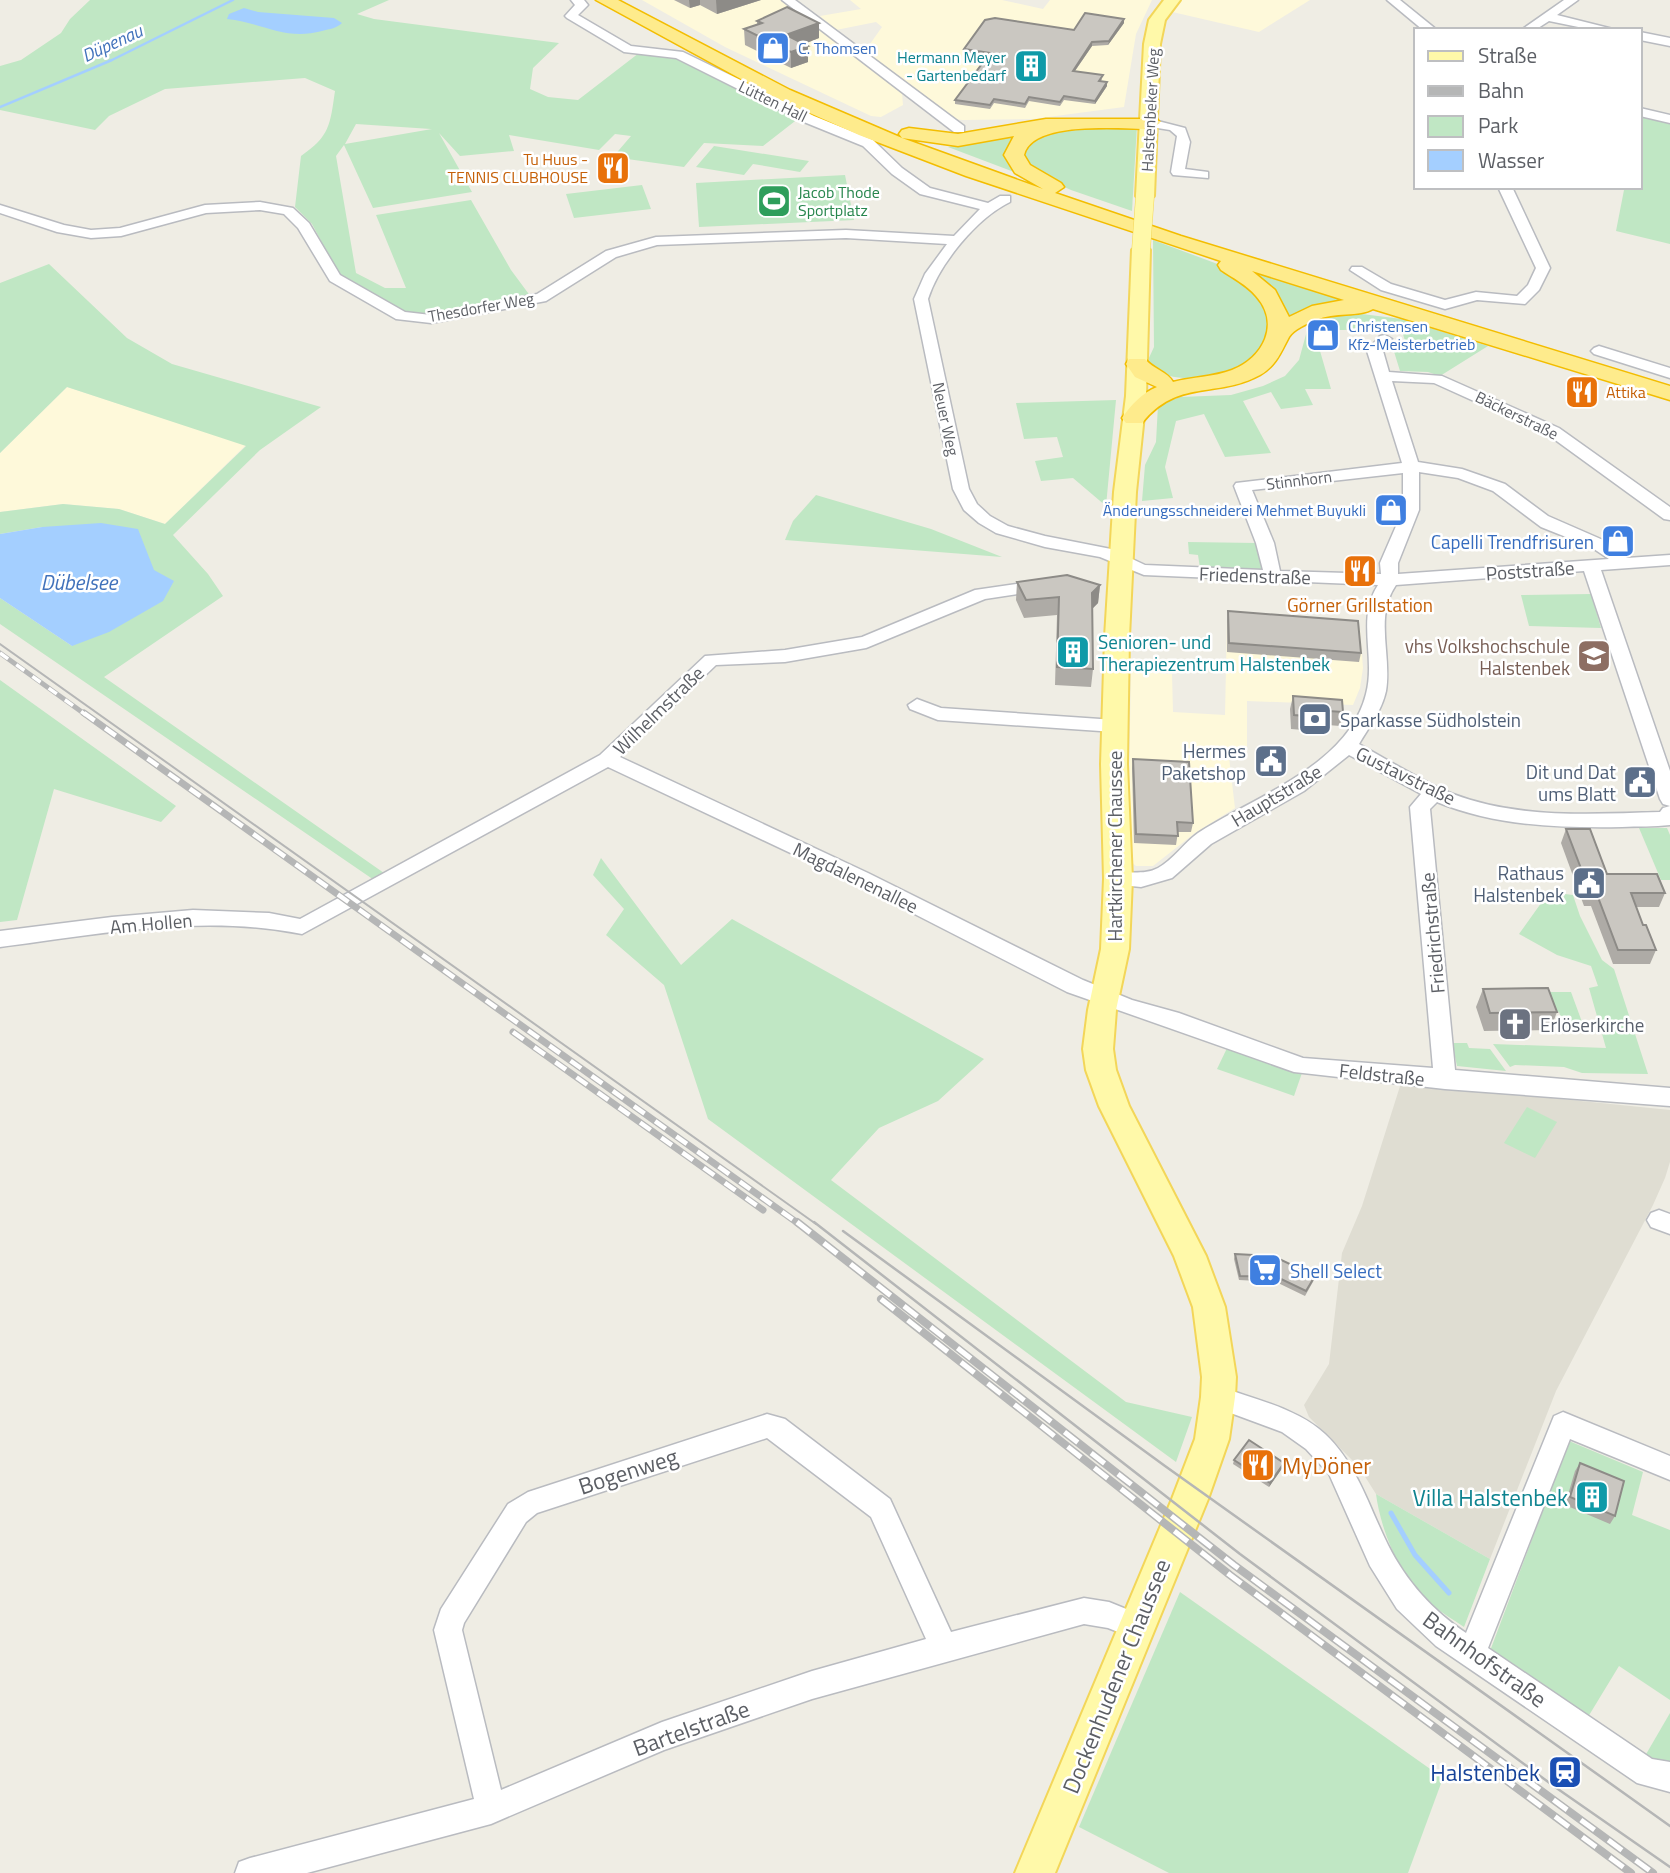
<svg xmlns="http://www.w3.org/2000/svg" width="1670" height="1873" font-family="'Titillium Web',sans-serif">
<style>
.commercial{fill:#fef9da}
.education{fill:#dfddd2}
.green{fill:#c0e7c4;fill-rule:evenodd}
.water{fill:#a4cfff}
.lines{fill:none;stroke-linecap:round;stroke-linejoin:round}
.stream-far1{stroke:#a4cfff;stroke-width:2.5}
.stream{stroke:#a4cfff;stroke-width:5}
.minor-casing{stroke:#b9bbc0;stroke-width:3}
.major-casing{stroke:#f3d659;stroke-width:4}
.highway-casing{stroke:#f3bd00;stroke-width:3}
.minor{fill:#fff;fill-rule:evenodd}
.major{fill:#fff9a9;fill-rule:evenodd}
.highway{fill:#feeb8c;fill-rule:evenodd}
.tram-far1{stroke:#b5b6b6;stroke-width:2}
.tram{stroke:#b5b6b6;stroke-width:2.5}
.rail-far2-casing{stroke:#b5b6b6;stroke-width:5}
.rail-far1-casing{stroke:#b5b6b6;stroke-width:7}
.rail-casing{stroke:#b5b6b6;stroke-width:8}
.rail-far2{stroke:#fff;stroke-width:3.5;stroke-dasharray:10;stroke-linecap:butt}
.rail-far1{stroke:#fff;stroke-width:4.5;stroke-dasharray:13;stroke-linecap:butt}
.rail{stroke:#fff;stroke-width:5;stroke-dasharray:17;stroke-linecap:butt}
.major-bridge-casing{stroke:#f3d659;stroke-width:19;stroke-linecap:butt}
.major-bridge{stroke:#fff9a9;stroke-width:18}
.wall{fill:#aeaba6}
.shaded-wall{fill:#8d8b87}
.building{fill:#cac7c1;stroke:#8d8b87;stroke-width:2}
.labels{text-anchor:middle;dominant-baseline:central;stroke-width:5;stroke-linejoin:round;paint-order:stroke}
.far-shop-label{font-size:16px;fill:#366cbe;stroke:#fff;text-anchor:start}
.far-culture-label{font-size:16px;fill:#0d838f;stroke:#fff;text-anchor:end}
.far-street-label{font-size:16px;fill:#5c5f65;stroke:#fff}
.far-food-label{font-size:16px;fill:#c56008;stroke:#fff;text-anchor:end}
.far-leisure-label{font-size:16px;fill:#27864d;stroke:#fff;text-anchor:start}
.far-water-label{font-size:18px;font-style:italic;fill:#4172bb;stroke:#fff}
.shop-label{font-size:19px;fill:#366cbe;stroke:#fff;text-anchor:end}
.street-label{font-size:19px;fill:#5c5f65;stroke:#fff}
.food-label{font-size:19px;fill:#c56008;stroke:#fff}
.culture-label{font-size:19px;fill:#0d838f;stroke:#fff;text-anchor:start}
.education-label{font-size:19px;fill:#785e54;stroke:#fff;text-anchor:end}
.service-label{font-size:19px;fill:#4e5e75;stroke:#fff;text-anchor:end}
.worship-label{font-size:19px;fill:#5b616d;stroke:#fff;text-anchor:start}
.water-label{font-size:21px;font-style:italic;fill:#4172bb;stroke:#fff}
.near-food-label{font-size:23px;fill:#c56008;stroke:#fff;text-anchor:start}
.near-street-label{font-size:23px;fill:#5c5f65;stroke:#fff}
.near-culture-label{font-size:23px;fill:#0d838f;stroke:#fff;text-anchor:end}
.near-transit-label{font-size:23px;fill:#164399;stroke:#fff;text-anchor:end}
</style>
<rect width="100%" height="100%" fill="#efede4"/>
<g class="commercial">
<polygon points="642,0 781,0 902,93 903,105 881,117 871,116 725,47"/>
<polygon points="850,0 1002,0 1043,9 1050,0 1152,0 1136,34 1124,107 1033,119 963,120 950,119 913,87 865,51 882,27 876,22 836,30 820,16 861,9"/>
<polygon points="1179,0 1310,0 1259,32 1168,11"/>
<polygon points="67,387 246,445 165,524 119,509 63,504 0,512 0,453"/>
<polygon points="1227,620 1360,629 1363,668 1360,688 1353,705 1247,701 1247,757 1229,757 1235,808 1195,833 1153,866 1136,866 1130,861 1128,838 1131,671 1172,674 1173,712 1225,715"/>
</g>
<polygon class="education" points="1401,1083 1670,1110 1670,1162 1665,1178 1653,1205 1556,1391 1490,1559 1376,1494 1359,1467 1309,1417 1304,1405 1329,1364 1342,1253 1362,1206"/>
<g class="green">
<path d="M90,0H389L357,14L374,19L559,43L533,68L530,89L548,97L578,100L639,53L679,56L799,118L763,146L704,143L684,167L613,157L631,136L615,134L599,150L509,135L514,151L460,156L439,133L472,192L373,208L344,145L336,156L356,273L385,288H406L376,215L471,200L511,270L531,297L432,316L405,314L339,275L312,224L295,207L301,156C330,136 330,125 335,91L305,78L165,89L109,116L95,130L0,110V66L21,60L61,33L70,19ZM356,124L431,129H432L345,144Z"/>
<polygon points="1640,114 1670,122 1670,244 1616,231 1624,190 1615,187 1640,187"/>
<polygon points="1137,126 1132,211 1071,190 1032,172 1020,147 1049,130"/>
<polygon points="1032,129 1019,137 1027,177 948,147"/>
<polygon points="714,146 809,161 800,172 753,164 744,175 696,167"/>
<polygon points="845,175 854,220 699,227 696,183"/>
<polygon points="642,185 651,209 574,218 566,194"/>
<path d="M1153,240L1223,266L1264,299L1273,328L1252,365C1218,376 1180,387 1148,367V360L1154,347Z"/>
<polygon points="49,264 127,338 172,364 321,407 260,450 173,535 208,574 223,596 104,677 384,873 374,880 0,624 0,598 72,646 42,527 0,534 0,512 63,504 119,509 165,524 246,446 67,387 0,453 0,283"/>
<polygon points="1241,266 1355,302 1286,322"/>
<path d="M1362,314L1402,319L1488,346L1440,376L1428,372L1400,371L1392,345L1405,341L1403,334C1375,327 1343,331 1314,330L1331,389H1305L1313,405L1281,409L1271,392L1243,401L1271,453L1225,457L1204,414L1176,421L1165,467L1173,498L1142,501L1145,465L1156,442L1158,405L1180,397L1231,395L1263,386L1285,376L1299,360L1308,327L1328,317Z"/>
<polygon points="1116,400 1106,506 1073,478 1041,481 1035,461 1063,457 1057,437 1024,439 1016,403"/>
<polygon points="816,495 931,529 1002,557 785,540 793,521"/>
<polygon points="1188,542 1257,543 1266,571 1200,568 1198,555 1189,554"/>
<polygon points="1591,594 1601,628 1529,626 1521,595"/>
<polygon points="0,680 176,806 161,822 54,789 17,920 0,922"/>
<polygon points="1639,828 1667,828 1670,835 1670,880 1661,880"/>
<polygon points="601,858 681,965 732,919 984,1059 938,1101 879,1128 831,1180 1126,1402 1192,1417 1176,1462 708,1119 664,985 606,935 624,909 593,875"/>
<polygon points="1549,892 1573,895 1580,916 1602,960 1614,969 1648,1074 1582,1073 1564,1067 1515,1065 1510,1067 1493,1044 1606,1048 1589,988 1598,986 1591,966 1557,955 1519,934"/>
<polygon points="1544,992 1571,992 1582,1022 1571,1022 1573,1029 1565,1029 1559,1012 1551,1011"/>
<polygon points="1452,1043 1467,1043 1469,1048 1490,1049 1506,1071 1457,1066"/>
<polygon points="1229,1044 1303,1070 1294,1096 1217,1069"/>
<polygon points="1527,1107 1557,1122 1535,1158 1504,1143"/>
<polygon points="1569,1441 1643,1472 1632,1515 1670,1530 1670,1700 1619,1666 1588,1717 1490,1651"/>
<path d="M1376,1494L1490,1559L1464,1627C1454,1620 1442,1613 1432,1605C1401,1580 1381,1532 1376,1494Z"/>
<polygon points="1180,1592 1443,1778 1408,1873 1169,1873 1079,1827"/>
<polygon points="1670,1713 1670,1764 1645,1756"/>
</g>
<g class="water">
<path d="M244,8L258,12L334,18L342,23C337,28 330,29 322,31C285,41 264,23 227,19L229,14Z"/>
<polygon points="101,523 138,529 154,570 174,581 163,601 109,632 72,646 0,598 0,534 42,527"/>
</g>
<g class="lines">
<polyline class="stream-far1" points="0,107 112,60 233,0"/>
<polyline class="stream" points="1391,1513 1415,1555 1449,1593"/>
<g class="minor-casing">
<g id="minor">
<path d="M571,0H584L588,5L578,15L631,46L683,52L814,116L873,140L902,168L930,188L988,203L1000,196H1010V202C977,218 939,264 928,299L969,489L977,504L990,516L1008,526L1045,536L1111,549L1145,565L1263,570L1256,543L1234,486L1236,483L1402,463L1367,351L1380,336L1385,335L1392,339L1383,351L1389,372L1442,376L1559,428L1670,507V520L1664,519L1547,434L1434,383L1392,381L1418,462L1462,469L1505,484L1548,516L1603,540L1627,558L1670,555V565L1601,570L1670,771V806L1663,804L1660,799L1584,571L1396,585C1374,617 1392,655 1386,691C1382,710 1369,727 1359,744C1390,761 1421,781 1453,794C1518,819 1592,814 1660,812L1663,808L1670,806V825C1654,827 1638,826 1622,827C1560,828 1495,826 1437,802L1430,809L1455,1070L1670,1088V1106L1445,1089L1294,1072L1067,992L854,883L608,767L302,934C202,914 100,934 0,947V931L112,917L193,910L269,913L300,919L600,755L705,656L785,650L862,637L975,590L1045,580L1051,581L1054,585L1051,589L985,599L866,648L785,662L716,665L620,757L868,873L1083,980L1132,1000L1179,1013L1303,1058L1433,1068L1410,807L1421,794L1349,755L1304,791L1211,844L1172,878L1141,887L1111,884L1108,879L1111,874C1126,870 1143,876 1158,868C1173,860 1184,843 1198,833C1255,796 1348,766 1366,694C1376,657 1356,618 1378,585L1144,575L1100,557L1045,547L996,533L979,523L964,510L953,489L914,299L925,274L947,244L846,238L657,245L616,257L546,301L431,323L396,319L330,281L298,228L284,214L260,210L206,213L121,236L91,238L57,232L0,213V205L64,225L91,230L120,228L205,205L260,202L293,208L309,223L340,275L405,312L431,315L537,294L606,251L656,237L846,230L954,236L980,209L920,194L892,174L863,146L804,122L676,58L624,52L567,18L565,16L575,5ZM1419,472L1458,478L1493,491L1541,527L1591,547L1609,559L1398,574V563L1419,510ZM1403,473V510L1380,563L1381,574L1280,571L1274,543L1252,490Z"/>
<polygon points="782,0 795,0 964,126 964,132 954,132"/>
<polygon points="1387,0 1400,0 1437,30 1423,30"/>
<polygon points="1564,0 1578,0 1557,15 1617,30 1593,30 1549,21 1535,30 1521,30"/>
<polygon points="1640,32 1670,38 1670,46 1640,40"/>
<polygon points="1640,108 1670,115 1670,123 1640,116"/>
<polygon points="1150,119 1185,128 1190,142 1185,169 1208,172 1208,178 1173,175 1171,172 1177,136 1170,130 1145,126 1144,123"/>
<polygon points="1498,187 1512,187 1550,268 1539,290 1525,304 1477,300 1445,309 1381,290 1350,270 1352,267 1362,267 1391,284 1445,300 1476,292 1517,296 1528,285 1536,268"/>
<polygon points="1599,346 1670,368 1670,378 1594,354 1591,351 1594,348"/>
<polygon points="917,699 941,708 1115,720 1122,722 1124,726 1122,730 1115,732 938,720 910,709 908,705"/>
<polygon points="1659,1210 1670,1214 1670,1234 1651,1227 1647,1220 1651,1213"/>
<path d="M1218,1386C1253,1399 1297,1408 1325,1434C1357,1464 1369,1507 1388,1545C1406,1581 1433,1611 1466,1633L1554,1416L1563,1412L1670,1456V1480L1570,1439L1488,1648L1652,1759L1670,1762V1792L1637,1783L1436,1646L1397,1609L1370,1566L1329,1474L1306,1449L1282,1432L1209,1405L1205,1397L1209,1389Z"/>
<path d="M767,1414L785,1419L890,1499L951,1632L1084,1598L1109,1602L1146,1617L1150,1626L1146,1635L1136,1639L1108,1628L1084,1624L812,1699L664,1750L491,1824L307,1873H235L239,1862L250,1858L474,1799L434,1630L441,1609L508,1504L528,1492ZM767,1438L871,1517L926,1639L812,1671L662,1722L501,1790L462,1630L464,1623L526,1522L537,1513Z"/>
</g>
</g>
<g class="major-casing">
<g id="major">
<polygon points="1164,0 1180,0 1165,20 1160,44 1154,196 1145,201 1136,196 1144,44 1149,20"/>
<polygon points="1141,244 1150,250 1146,396 1136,492 1129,637 1127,764 1132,879 1129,949 1116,1010 1113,1049 1116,1070 1129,1106 1206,1256 1225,1307 1236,1377 1235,1397 1229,1439 1208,1499 1055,1873 1015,1873 1172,1499 1195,1439 1201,1397 1202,1377 1193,1307 1174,1256 1099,1106 1086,1070 1083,1049 1088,1010 1101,949 1104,879 1101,764 1105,637 1114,492 1126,396 1132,250"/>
</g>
</g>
<g class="highway-casing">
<path id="highway" d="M596,0H618L790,90L902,138L899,134L902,130L909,128L958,134L1046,119H1157L1160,123L1150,129C1121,129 1032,120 1024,155L1030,165L1061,183L1064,187L1055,193L1181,236L1670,386V400L1373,309C1360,317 1334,312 1316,320C1308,323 1293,330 1289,337C1281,352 1276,366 1260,375C1216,399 1178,378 1142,423H1126L1122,418C1131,405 1142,393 1157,387L1135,377L1126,364L1129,359H1145C1153,369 1168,372 1173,382C1192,377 1214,377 1232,370C1263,358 1281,324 1256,296C1247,285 1233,278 1221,270L1218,265L1221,261L966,176L859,135L776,98ZM1014,136L1004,155L1015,173L1043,189L902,138L958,146ZM1252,271L1344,300L1312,306L1289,317L1275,290Z"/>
</g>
<use href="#minor" class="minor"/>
<use href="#major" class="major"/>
<use href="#highway" class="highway"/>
<polyline class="tram-far1" points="0,644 816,1224"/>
<g class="tram">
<polyline points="814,1222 1240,1554 1555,1787 1670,1867"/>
<polyline points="843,1231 1165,1466 1670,1826"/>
</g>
<g class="rail-far2-casing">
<polyline id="rail-far2" points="0,653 86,715"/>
</g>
<g class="rail-far1-casing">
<g id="rail-far1">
<polyline points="84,713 799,1224"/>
<polyline points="513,1032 763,1210"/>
</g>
</g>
<g class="rail-casing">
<g id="rail">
<polyline points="797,1222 1234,1565 1653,1873"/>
<polyline points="881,1299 1230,1575 1631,1873"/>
</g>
</g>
<use href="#rail-far2" class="rail-far2"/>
<use href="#rail-far1" class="rail-far1"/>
<use href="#rail" class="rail"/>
<g class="major-bridge-casing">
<polyline id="major-bridge" points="1141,250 1145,196"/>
</g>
<use href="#major-bridge" class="major-bridge"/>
</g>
<g class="wall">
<polygon points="674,0 761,0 717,14 700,5 690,8"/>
<polygon points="1124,19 1124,23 1108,45 1092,46 1075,71 1102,79 1101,81 1107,86 1095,104 1064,100 1060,106 1029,101 1025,108 994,103 990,109 955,104 955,100 987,56 963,53 964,49 1074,30"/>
<polygon points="757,21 819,38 804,44 808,46 808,62 791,68 745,45 744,29 757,25"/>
<polygon points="1017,582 1100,585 1098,603 1092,609 1093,669 1091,687 1055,685 1057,615 1024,618 1016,600"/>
<polygon points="1228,611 1361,653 1359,662 1227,652 1227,620"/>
<polygon points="1293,696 1343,712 1340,726 1328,725 1327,732 1291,729 1290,709"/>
<polygon points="1133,759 1193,823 1191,832 1178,832 1176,845 1134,843 1132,768"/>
<polygon points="1566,829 1607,874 1665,893 1659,907 1636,907 1643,925 1656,950 1650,964 1613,964 1591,906 1584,906 1561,843"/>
<polygon points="1483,989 1557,1012 1550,1030 1484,1031 1476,1007"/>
<polygon points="1235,1254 1314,1280 1305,1296 1276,1282 1239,1280 1234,1259"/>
<polygon points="1234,1460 1283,1467 1269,1487 1233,1464"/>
<polygon points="1580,1463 1615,1516 1610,1524 1565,1505 1575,1471"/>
</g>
<g class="shaded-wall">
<polygon points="689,0 700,0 700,5 690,8"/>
<polygon points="716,0 761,0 717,14"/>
<polygon points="1124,19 1124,23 1108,45 1109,41"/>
<polygon points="819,23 819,38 786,51 786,35"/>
<polygon points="1092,42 1092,46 1072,75 1073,71"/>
<polygon points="808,46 808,62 791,68 791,52"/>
<polygon points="1107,82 1107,86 1095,104 1095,101"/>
<polygon points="1100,585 1098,603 1090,611 1092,593"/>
<polygon points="1284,1463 1283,1467 1269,1487 1270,1483"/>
</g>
<g class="building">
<polygon points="787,7 819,23 786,35 808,46 791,52 744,29 762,23 757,21"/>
<polygon points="1085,13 1124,19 1109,41 1092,42 1073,71 1103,75 1099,81 1107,82 1095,101 1064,96 1060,102 1029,97 1025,104 994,99 990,105 955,100 990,53 964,49 985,20 995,18 1074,30"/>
<polygon points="1067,575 1100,585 1092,593 1093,669 1057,667 1059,597 1026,600 1017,582"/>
<polygon points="1228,611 1358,621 1361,653 1229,643"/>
<polygon points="1293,696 1342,700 1343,712 1329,711 1330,718 1294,715"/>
<polygon points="1133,759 1189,762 1193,823 1177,822 1178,836 1136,834"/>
<polygon points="1566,829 1590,829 1607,874 1657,874 1665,893 1631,893 1643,925 1646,925 1656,950 1618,950 1596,892 1590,892"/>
<polygon points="1548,988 1557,1012 1490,1013 1483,989"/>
<polygon points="1235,1254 1273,1256 1315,1276 1306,1291 1277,1277 1240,1276"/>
<polygon points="1249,1440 1284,1463 1270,1483 1234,1460"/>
<polygon points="1580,1463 1624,1481 1615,1516 1570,1497"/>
</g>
<defs>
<g id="shop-square" transform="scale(1.75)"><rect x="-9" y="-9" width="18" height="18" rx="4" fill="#3f7fe0" stroke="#fff"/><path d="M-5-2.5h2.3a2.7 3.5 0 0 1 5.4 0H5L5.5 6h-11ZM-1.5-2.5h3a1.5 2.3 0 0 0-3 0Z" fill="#fff"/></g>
<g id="building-square" transform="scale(1.75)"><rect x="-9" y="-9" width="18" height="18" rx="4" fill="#0f9aa8" stroke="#fff"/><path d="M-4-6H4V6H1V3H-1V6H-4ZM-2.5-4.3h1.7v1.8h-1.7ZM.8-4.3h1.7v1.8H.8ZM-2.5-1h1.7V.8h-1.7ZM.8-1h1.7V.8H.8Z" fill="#fff"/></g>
<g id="restaurant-square" transform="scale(1.75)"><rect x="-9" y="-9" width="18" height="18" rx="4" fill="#e8710a" stroke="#fff"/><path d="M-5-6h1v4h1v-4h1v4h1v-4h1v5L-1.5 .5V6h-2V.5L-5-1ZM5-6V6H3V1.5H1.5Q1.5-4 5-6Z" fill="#fff"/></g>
<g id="stadium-square" transform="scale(1.75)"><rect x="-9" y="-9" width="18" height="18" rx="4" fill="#2e9e5b" stroke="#fff"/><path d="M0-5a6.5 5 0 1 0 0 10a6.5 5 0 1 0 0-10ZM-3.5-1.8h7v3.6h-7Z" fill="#fff"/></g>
<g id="university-square" transform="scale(1.75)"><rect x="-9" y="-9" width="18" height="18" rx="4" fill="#8d6e63" stroke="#fff"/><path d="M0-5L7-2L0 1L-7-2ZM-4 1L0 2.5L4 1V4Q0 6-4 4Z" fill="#fff"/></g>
<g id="bank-square" transform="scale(1.75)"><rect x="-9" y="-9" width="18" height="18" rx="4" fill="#5c6f8a" stroke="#fff"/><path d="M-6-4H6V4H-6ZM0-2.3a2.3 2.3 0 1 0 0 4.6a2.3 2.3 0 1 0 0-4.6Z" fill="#fff"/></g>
<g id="civic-square" transform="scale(1.75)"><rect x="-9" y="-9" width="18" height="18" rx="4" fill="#5c6f8a" stroke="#fff"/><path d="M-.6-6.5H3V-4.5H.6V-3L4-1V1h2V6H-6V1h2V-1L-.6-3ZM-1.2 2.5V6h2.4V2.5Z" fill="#fff"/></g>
<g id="church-square" transform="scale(1.75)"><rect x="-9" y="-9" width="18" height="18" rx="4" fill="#6b7280" stroke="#fff"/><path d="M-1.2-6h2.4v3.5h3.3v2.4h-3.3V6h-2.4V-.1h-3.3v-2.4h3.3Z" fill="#fff"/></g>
<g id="supermarket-square" transform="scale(1.75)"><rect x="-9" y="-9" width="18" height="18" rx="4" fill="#3f7fe0" stroke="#fff"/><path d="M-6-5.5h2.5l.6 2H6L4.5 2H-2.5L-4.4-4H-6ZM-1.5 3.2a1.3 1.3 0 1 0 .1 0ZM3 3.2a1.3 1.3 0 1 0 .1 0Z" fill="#fff"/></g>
<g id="station-square" transform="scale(1.75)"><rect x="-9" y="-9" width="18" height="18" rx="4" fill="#1a4fb4" stroke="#fff"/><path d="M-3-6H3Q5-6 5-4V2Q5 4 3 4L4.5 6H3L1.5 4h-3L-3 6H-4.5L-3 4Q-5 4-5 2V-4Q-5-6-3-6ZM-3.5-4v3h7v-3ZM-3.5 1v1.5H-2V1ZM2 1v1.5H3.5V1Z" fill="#fff"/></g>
</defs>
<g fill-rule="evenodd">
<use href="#shop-square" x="773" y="48"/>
<use href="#building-square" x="1031" y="66"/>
<use href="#restaurant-square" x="613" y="168"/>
<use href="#stadium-square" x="774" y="201"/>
<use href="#shop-square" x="1323" y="335"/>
<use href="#restaurant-square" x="1582" y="392"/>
<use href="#shop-square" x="1391" y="510"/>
<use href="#shop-square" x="1618" y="541"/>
<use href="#restaurant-square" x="1360" y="571"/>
<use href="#building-square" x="1073" y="652"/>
<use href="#university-square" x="1594" y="656"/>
<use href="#bank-square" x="1315" y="719"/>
<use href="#civic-square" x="1271" y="761"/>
<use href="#civic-square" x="1640" y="782"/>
<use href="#civic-square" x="1589" y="883"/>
<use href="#church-square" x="1515" y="1024"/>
<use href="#supermarket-square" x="1265" y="1270"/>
<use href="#restaurant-square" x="1258" y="1465"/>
<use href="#building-square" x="1592" y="1497"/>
<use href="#station-square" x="1565" y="1772"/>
</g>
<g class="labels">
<g class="far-shop-label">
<text x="798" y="48">C. Thomsen</text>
<text x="1348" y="326">Christensen<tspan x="1348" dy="18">Kfz-Meisterbetrieb</tspan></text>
<text x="1366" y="510" text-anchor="end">Änderungsschneiderei Mehmet Buyukli</text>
</g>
<g class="far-culture-label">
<text x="1006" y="57">Hermann Meyer<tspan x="1006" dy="18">- Gartenbedarf</tspan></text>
</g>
<g class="far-street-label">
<text transform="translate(773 101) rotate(26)">Lütten Hall</text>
<text transform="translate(1150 110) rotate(-87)">Halstenbeker Weg</text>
<text transform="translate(481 307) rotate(-10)">Thesdorfer Weg</text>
<text transform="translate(1517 415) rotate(26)">Bäckerstraße</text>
<text transform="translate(946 419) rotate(78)">Neuer Weg</text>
<text transform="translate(1299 480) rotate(-7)">Stinnhorn</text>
</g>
<g class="far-food-label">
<text x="588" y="159">Tu Huus -<tspan x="588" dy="18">TENNIS CLUBHOUSE</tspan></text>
<text x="1606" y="392" text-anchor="start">Attika</text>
</g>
<g class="far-leisure-label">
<text x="798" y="192">Jacob Thode<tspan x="798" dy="18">Sportplatz</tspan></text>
</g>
<g class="far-water-label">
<text transform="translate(112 43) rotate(-25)">Düpenau</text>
</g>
<g class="shop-label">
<text x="1594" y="541">Capelli Trendfrisuren</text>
<text x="1290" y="1270" text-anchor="start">Shell Select</text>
</g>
<g class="street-label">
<text transform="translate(1530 570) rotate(-4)">Poststraße</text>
<text transform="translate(1255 575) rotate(2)">Friedenstraße</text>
<text transform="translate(658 710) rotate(-44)">Wilhelmstraße</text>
<text transform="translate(1406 775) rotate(26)">Gustavstraße</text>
<text transform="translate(1276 795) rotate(-31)">Hauptstraße</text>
<text transform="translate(1114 846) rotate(-90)">Hartkirchener Chaussee</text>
<text transform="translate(856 877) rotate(26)">Magdalenenallee</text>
<text transform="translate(151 923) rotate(-5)">Am Hollen</text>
<text transform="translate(1432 933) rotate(-95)">Friedrichstraße</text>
<text transform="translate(1382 1074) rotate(6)">Feldstraße</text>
</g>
<g class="food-label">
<text x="1360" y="604">Görner Grillstation</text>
</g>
<g class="culture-label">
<text x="1098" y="641">Senioren- und<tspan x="1098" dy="22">Therapiezentrum Halstenbek</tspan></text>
</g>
<g class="education-label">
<text x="1570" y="645">vhs Volkshochschule<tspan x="1570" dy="22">Halstenbek</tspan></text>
</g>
<g class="service-label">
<text x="1340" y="719" text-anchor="start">Sparkasse Südholstein</text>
<text x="1246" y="750">Hermes<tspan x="1246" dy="22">Paketshop</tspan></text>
<text x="1616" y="771">Dit und Dat<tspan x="1616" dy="22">ums Blatt</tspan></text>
<text x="1564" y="872">Rathaus<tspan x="1564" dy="22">Halstenbek</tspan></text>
</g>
<g class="worship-label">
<text x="1540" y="1024">Erlöserkirche</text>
</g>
<g class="water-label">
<text x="79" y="582">Dübelsee</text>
</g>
<g class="near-food-label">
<text x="1282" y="1465">MyDöner</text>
</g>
<g class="near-street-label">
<text transform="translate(628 1471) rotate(-18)">Bogenweg</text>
<text transform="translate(1485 1659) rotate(36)">Bahnhofstraße</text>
<text transform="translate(1116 1676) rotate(-68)">Dockenhudener Chaussee</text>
<text transform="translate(691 1728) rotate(-20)">Bartelstraße</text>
</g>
<g class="near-culture-label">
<text x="1568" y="1497">Villa Halstenbek</text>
</g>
<g class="near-transit-label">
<text x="1540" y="1772">Halstenbek</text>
</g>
</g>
<rect x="1414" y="28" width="228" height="161" fill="#ffffff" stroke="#bebfc1" stroke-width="2"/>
<rect x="1428" y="51" width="35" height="10" fill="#fff9a9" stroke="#bebfc1" stroke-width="2"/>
<text x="1478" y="63" font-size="21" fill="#5c5f65">Straße</text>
<rect x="1428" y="86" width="35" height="10" fill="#b5b6b6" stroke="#bebfc1" stroke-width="2"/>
<text x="1478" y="98" font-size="21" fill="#5c5f65">Bahn</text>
<rect x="1428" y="116" width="35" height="21" fill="#c0e7c4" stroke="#bebfc1" stroke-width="2"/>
<text x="1478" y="133" font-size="21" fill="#5c5f65">Park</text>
<rect x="1428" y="150" width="35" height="21" fill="#a4cfff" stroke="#bebfc1" stroke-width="2"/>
<text x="1478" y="168" font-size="21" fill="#5c5f65">Wasser</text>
</svg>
